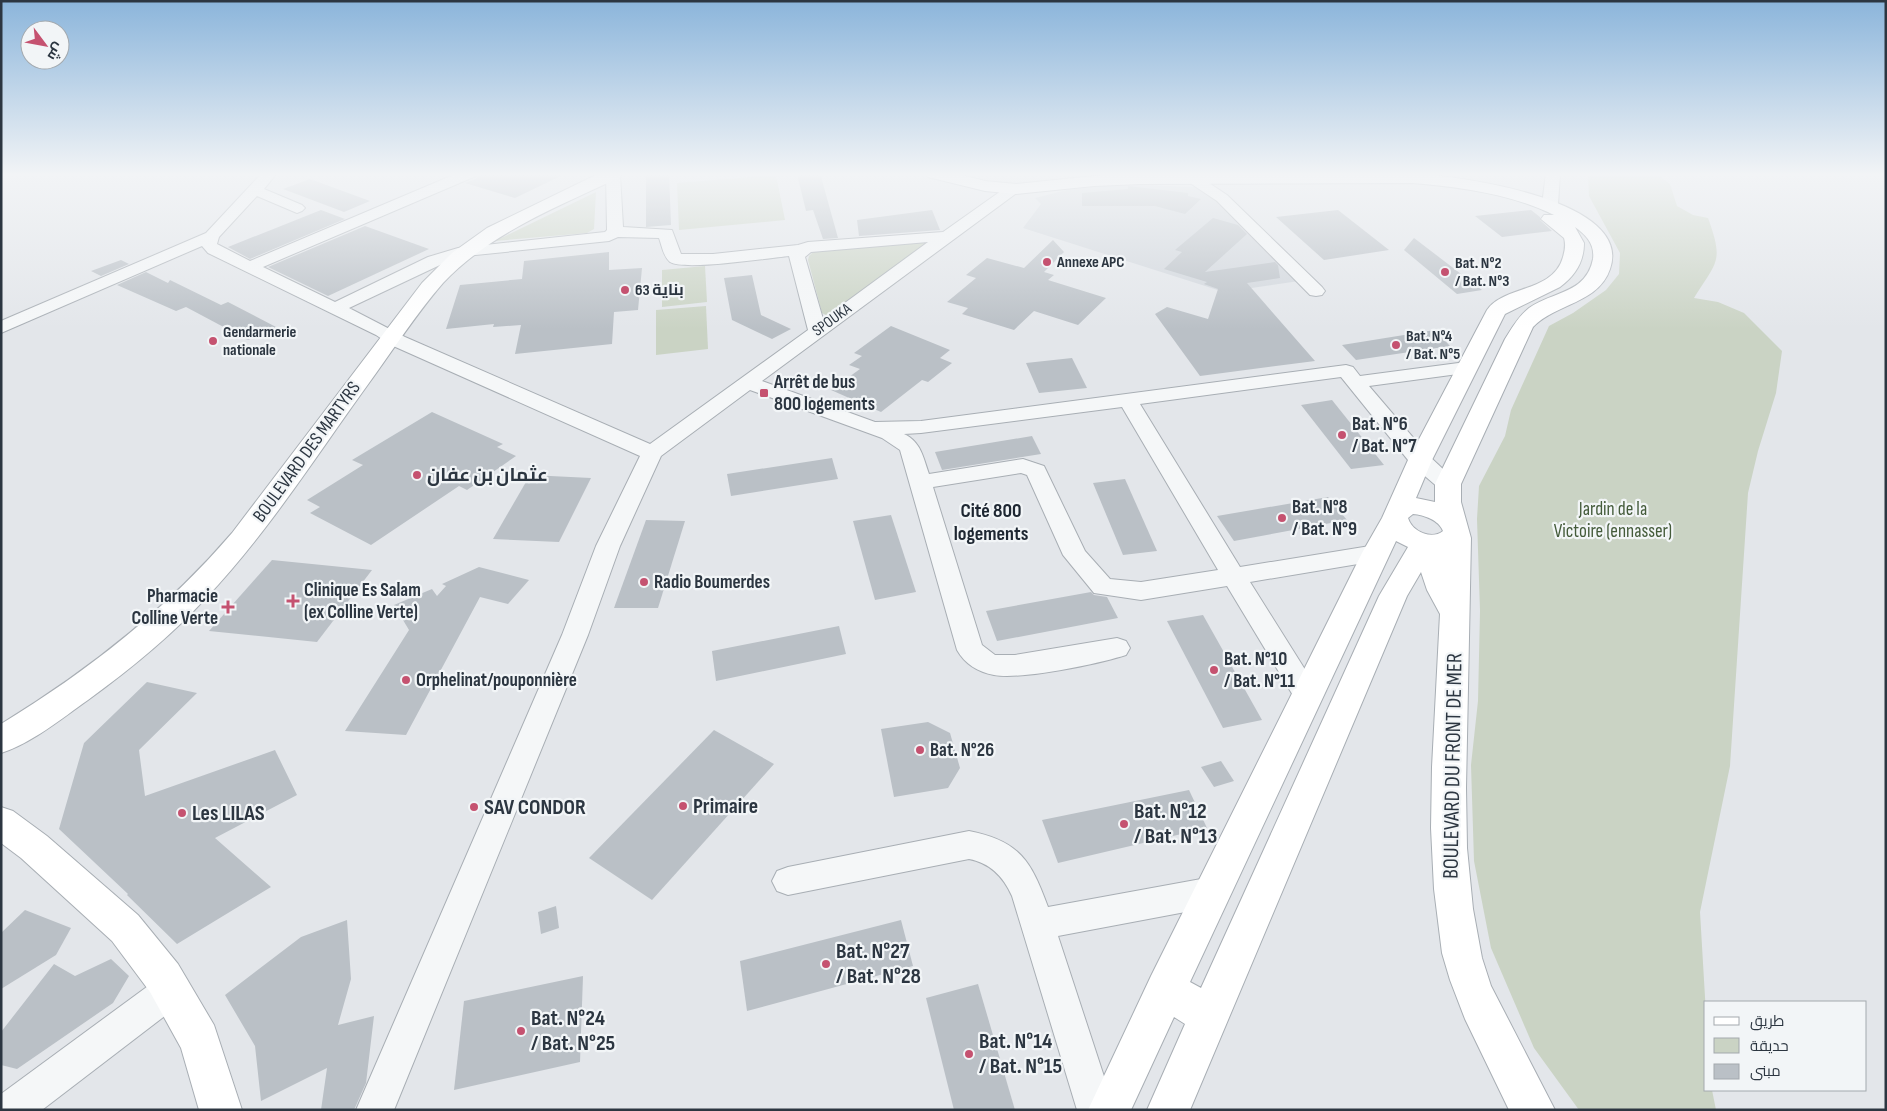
<svg xmlns="http://www.w3.org/2000/svg" width="1887" height="1111" font-family="'Sofia Sans Condensed',Cairo,sans-serif">
<style>
.built{fill:#d1d6dc}
.green{fill:#cad3c4}
.building{fill:#bac0c6}
.lines{fill:none;stroke-linecap:round;stroke-linejoin:round}
.street-casing{stroke:#a8aeb4;stroke-width:2}
.secondary-casing{stroke:#a8aeb4;stroke-width:2}
.street{fill:#f5f7f8;fill-rule:evenodd}
.secondary{fill:#fff;fill-rule:evenodd}
.poi-dot{fill:#c55270;stroke:#f2f5f7;stroke-width:2}
.labels{text-anchor:middle;dominant-baseline:central;stroke-width:4.5;stroke-linejoin:round;paint-order:stroke}
.far-poi-label{font-size:16px;font-weight:bold;fill:#2c3641;stroke:#f2f5f7;text-anchor:start}
.far-street-label{font-size:16px;fill:#2c3641;stroke:#f2f5f7}
.poi-label{font-size:19px;font-weight:bold;fill:#2c3641;stroke:#f2f5f7;text-anchor:start}
.street-label{font-size:19px;fill:#2c3641;stroke:#f2f5f7}
.park-label{font-size:19px;fill:#445b3a;stroke:#f2f5f7}
.neighbourhood-label{font-size:20px;font-weight:bold;fill:#1e2732;stroke:#f2f5f7}
.near-street-label{font-size:22px;fill:#2c3641;stroke:#f2f5f7}
.near-poi-label{font-size:22px;font-weight:bold;fill:#2c3641;stroke:#f2f5f7;text-anchor:start}
</style>
<rect width="100%" height="100%" fill="#e3e6ea"/>
<polygon class="built" points="1118,184 1218,188 1313,279 1224,292 1023,228 1041,204 1035,198 1067,190"/>
<g class="green">
<path d="M1588,173H1655L1670,184L1677,206L1693,215L1708,218C1724,262 1717,261 1694,298L1718,302L1744,313L1782,351L1776,393L1758,451L1748,493L1730,766L1700,912L1706,1014V1090H1712L1716,1110H1579L1534,1048L1491,948L1474,861L1471,765L1478,701L1480,611L1477,519L1479,486L1505,436L1511,410L1549,326L1573,313L1606,290L1619,274L1620,253L1589,196Z"/>
<polygon points="776,175 785,220 679,230 677,183"/>
<polygon points="596,192 594,229 587,233 495,241"/>
<polygon points="921,241 929,244 833,314 826,315 822,313 808,260 809,256 813,252"/>
<polygon points="705,266 707,302 662,307 662,270"/>
<polygon points="706,306 708,349 656,355 656,310"/>
</g>
<g class="building">
<polygon points="480,173 567,173 515,198 465,183 477,178"/>
<polygon points="669,173 671,225 646,227 646,175"/>
<polygon points="809,173 820,173 838,238 823,239 813,210 806,211 797,174"/>
<polygon points="310,179 370,201 344,212 283,189"/>
<polygon points="1128,186 1188,193 1188,196 1201,199 1185,214 1155,206 1082,206 1082,193 1128,189"/>
<polygon points="321,210 345,219 250,259 228,247"/>
<polygon points="932,210 940,230 859,236 857,220"/>
<polygon points="1338,210 1389,250 1324,260 1276,217"/>
<polygon points="1531,210 1540,217 1540,220 1552,231 1502,237 1475,216"/>
<polygon points="1213,218 1238,225 1247,234 1205,272 1275,262 1278,265 1280,278 1247,283 1315,361 1200,376 1155,314 1167,307 1208,319 1218,289 1204,284 1207,282 1164,269 1182,252 1175,250"/>
<polygon points="365,226 429,249 328,296 268,267"/>
<polygon points="1414,238 1482,290 1457,294 1404,250"/>
<polygon points="1053,240 1064,252 1044,272 1054,275 1048,280 1106,298 1078,325 1034,311 1014,330 962,314 968,308 947,302 976,278 966,275 987,258 1024,268"/>
<polygon points="609,252 609,270 642,268 638,310 614,312 612,344 515,354 521,325 493,327 494,324 446,329 460,285 522,279 524,261"/>
<polygon points="121,260 129,264 101,276 91,271"/>
<polygon points="146,272 168,283 170,280 221,305 228,302 276,327 248,340 186,307 176,311 117,285"/>
<polygon points="752,275 761,315 791,329 772,339 732,320 724,278"/>
<polygon points="891,326 950,350 940,358 952,363 928,382 922,380 881,412 831,390 860,369 849,365 862,356 854,353"/>
<polygon points="1435,330 1450,346 1356,360 1342,345"/>
<polygon points="1072,358 1087,388 1039,393 1026,363"/>
<polygon points="1332,400 1384,465 1351,469 1301,405"/>
<polygon points="432,412 503,444 497,447 516,456 467,490 459,486 371,545 310,513 320,507 307,500 363,465 352,460"/>
<polygon points="1032,436 1041,454 942,470 935,452"/>
<polygon points="832,458 838,479 731,496 727,474"/>
<polygon points="530,475 591,478 559,542 493,539"/>
<polygon points="1125,479 1157,551 1123,555 1093,483"/>
<polygon points="1328,497 1347,520 1234,541 1217,516"/>
<polygon points="891,515 916,592 875,600 853,521"/>
<polygon points="646,520 685,521 658,608 614,608"/>
<polygon points="272,560 372,570 317,642 209,631"/>
<polygon points="479,567 529,580 508,604 480,597 406,735 345,731 409,630 394,605 432,589 437,596 446,586 442,584"/>
<polygon points="1091,592 1094,595 1107,597 1118,618 997,641 986,611"/>
<polygon points="1203,615 1262,720 1223,728 1167,621"/>
<polygon points="839,626 846,654 716,681 712,651"/>
<polygon points="147,682 197,693 139,750 145,796 275,750 297,795 215,838 271,887 177,944 127,895 128,894 59,829 84,743"/>
<polygon points="928,722 950,733 960,768 948,788 894,797 881,729"/>
<polygon points="714,730 774,764 652,900 589,858"/>
<polygon points="1221,761 1234,781 1214,787 1201,767"/>
<polygon points="1189,790 1207,828 1058,863 1042,820"/>
<polygon points="556,906 559,928 541,934 538,912"/>
<polygon points="25,910 71,928 56,955 1,989 1,933"/>
<polygon points="347,920 351,979 338,1025 374,1016 366,1083 354,1110 321,1110 327,1068 261,1101 255,1046 225,995 301,937"/>
<polygon points="901,920 913,966 747,1011 740,961"/>
<polygon points="111,959 129,976 113,1003 17,1069 1,1065 1,1032 54,964 75,976"/>
<polygon points="583,976 580,1062 454,1090 464,1001"/>
<polygon points="978,984 1015,1110 954,1110 926,998"/>
</g>
<g class="lines">
<g class="street-casing">
<g id="street">
<path d="M262,173H277L264,189L302,205L305,208L302,211L297,213L257,196L219,237L217,244L250,261L458,173H478L476,176L263,267L335,302L428,257L458,248L605,232L607,230L606,173L620,174L623,227L672,230L681,254H713L798,245L808,242L943,232L1008,186H1018L1020,189L1018,192L762,381L875,422L921,421L1346,365L1353,367L1360,376L1466,362L1473,364L1476,368L1473,372L1369,386L1428,455L1459,484L1456,489L1448,491L1440,489L1412,465L1341,377L1140,404L1240,567L1376,545L1384,547L1388,553L1384,559L1376,561L1250,582L1321,695L1317,702L1307,706L1297,702L1227,586L1141,600L1094,593L1063,555L1027,475L1021,473L933,487L982,645L995,655H1015L1117,638L1126,641L1130,648L1126,655C1098,664 1021,680 994,675C978,672 965,664 957,650L900,450L882,438L750,390L661,456L620,546L588,635L394,1110H356L562,635L596,546L640,456L391,345L376,335L208,253L202,246L1,333V321L206,233ZM618,237L659,238C662,246 663,256 670,262C684,271 769,258 789,256L808,330L650,444L405,337L349,308L440,265L466,256L609,241ZM928,242L823,319L805,257L811,252ZM1122,407L1218,570L1141,582L1110,579L1085,551L1044,466L1023,459L929,474C923,457 921,442 904,434L921,433Z"/>
<polygon points="1546,173 1560,173 1558,205 1555,208 1545,208 1542,205"/>
<polygon points="1192,174 1197,175 1227,195 1322,287 1325,291 1322,295 1316,296 1310,295 1217,201 1187,181 1185,178 1187,175"/>
<path d="M969,831C1020,841 1031,861 1048,907L1212,877L1223,882L1228,892L1223,902L1212,907L1058,936L1115,1110H1077L1012,896C1003,876 990,863 969,859L788,895L777,891L772,881L777,871L788,867Z"/>
<polygon points="171,973 183,978 188,990 183,1002 42,1110 1,1110 1,1094 159,978"/>
</g>
</g>
<g class="secondary-casing">
<g id="secondary">
<path d="M600,173H622L620,177C558,207 491,232 443,283C416,314 393,350 369,383C316,456 267,534 205,599C170,637 129,670 88,700C61,719 32,743 1,753V724C88,671 166,610 232,533L422,283L452,253L487,228Z"/>
<path d="M926,173H954L985,181L1016,184L1094,176L1140,174C1200,172 1259,173 1318,173C1352,173 1387,171 1420,174C1463,177 1634,200 1610,269C1599,303 1555,304 1533,327L1461,484V502L1471,538L1466,788L1467,848L1473,909L1482,958L1491,986L1555,1110H1509L1465,1019L1450,980L1442,953L1434,889L1431,828L1432,767L1440,614L1427,590L1421,572L1407,596L1190,1110H1147L1185,1024L1174,1017L1131,1110H1088L1151,976L1362,553L1382,518L1408,460L1487,310C1504,285 1553,293 1563,257C1565,250 1566,245 1564,238L1541,219L1544,215H1554C1512,194 1459,187 1413,183L1140,184L1094,186L1016,194L985,191L928,177ZM1575,227C1586,235 1595,244 1593,259C1586,294 1553,291 1529,308C1518,317 1512,328 1505,339L1435,484V502L1416,498L1432,460L1505,314L1560,287C1575,276 1584,262 1584,243ZM1413,514C1424,515 1439,520 1443,531C1432,540 1412,532 1408,518ZM1396,541L1408,547L1379,596L1201,988L1190,982Z"/>
<polygon points="1,807 13,811 47,836 138,915 178,964 214,1025 242,1110 199,1110 181,1048 150,992 112,941 21,858 1,843"/>
</g>
</g>
<use href="#street" class="street"/>
<use href="#secondary" class="secondary"/>
</g>
<linearGradient id="sky" x2="0" y2="1"><stop stop-color="#8bb5db"/><stop offset="0.53" stop-color="#f2f4f6"/><stop offset="1" stop-color="#f2f4f6" stop-opacity="0"/></linearGradient>
<rect width="1887" height="329" fill="url(#sky)"/>
<g class="poi-dot">
<circle cx="1047" cy="262" r="5"/>
<circle cx="1445" cy="272" r="5"/>
<circle cx="625" cy="290" r="5"/>
<circle cx="213" cy="341" r="5"/>
<circle cx="1396" cy="345" r="5"/>
<rect x="759" y="388" width="10" height="10" rx="2.5"/>
<circle cx="1342" cy="435" r="5"/>
<circle cx="417" cy="475" r="5"/>
<circle cx="1282" cy="518" r="5"/>
<circle cx="644" cy="582" r="5"/>
<path d="M290.5 593.5h5v5h5v5h-5v5h-5v-5h-5v-5h5z"/>
<path d="M225.5 599.5h5v5h5v5h-5v5h-5v-5h-5v-5h5z"/>
<circle cx="1214" cy="670" r="5"/>
<circle cx="406" cy="680" r="5"/>
<circle cx="920" cy="750" r="5"/>
<circle cx="683" cy="806" r="5"/>
<circle cx="474" cy="807" r="5"/>
<circle cx="182" cy="813" r="5"/>
<circle cx="1124" cy="824" r="5"/>
<circle cx="826" cy="964" r="5"/>
<circle cx="521" cy="1031" r="5"/>
<circle cx="969" cy="1054" r="5"/>
</g>
<g class="labels">
<g class="far-poi-label">
<text x="1057" y="262">Annexe APC</text>
<text x="1455" y="263">Bat. N°2<tspan x="1455" dy="18">/ Bat. N°3</tspan></text>
<text x="635" y="290">بناية 63</text>
<text x="223" y="332">Gendarmerie<tspan x="223" dy="18">nationale</tspan></text>
<text x="1406" y="336">Bat. N°4<tspan x="1406" dy="18">/ Bat. N°5</tspan></text>
</g>
<g class="far-street-label">
<text transform="translate(832 320) rotate(-36)">SPOUKA</text>
</g>
<g class="poi-label">
<text x="774" y="382">Arrêt de bus<tspan x="774" dy="22">800 logements</tspan></text>
<text x="1352" y="424">Bat. N°6<tspan x="1352" dy="22">/ Bat. N°7</tspan></text>
<text x="427" y="475">عثمان بن عفان</text>
<text x="1292" y="507">Bat. N°8<tspan x="1292" dy="22">/ Bat. N°9</tspan></text>
<text x="654" y="582">Radio Boumerdes</text>
<text x="304" y="590">Clinique Es Salam<tspan x="304" dy="22">(ex Colline Verte)</tspan></text>
<text x="218" y="596" text-anchor="end">Pharmacie<tspan x="218" dy="22">Colline Verte</tspan></text>
<text x="1224" y="659">Bat. N°10<tspan x="1224" dy="22">/ Bat. N°11</tspan></text>
<text x="416" y="680">Orphelinat/pouponnière</text>
<text x="930" y="750">Bat. N°26</text>
</g>
<g class="street-label">
<text transform="translate(307 452) rotate(-54)">BOULEVARD DES MARTYRS</text>
</g>
<g class="park-label">
<text x="1613" y="509">Jardin de la<tspan x="1613" dy="22">Victoire (ennasser)</tspan></text>
</g>
<g class="neighbourhood-label">
<text x="991" y="511">Cité 800<tspan x="991" dy="23">logements</tspan></text>
</g>
<g class="near-street-label">
<text transform="translate(1453 766) rotate(-89)">BOULEVARD DU FRONT DE MER</text>
</g>
<g class="near-poi-label">
<text x="693" y="806">Primaire</text>
<text x="484" y="807">SAV CONDOR</text>
<text x="1134" y="811">Bat. N°12<tspan x="1134" dy="25">/ Bat. N°13</tspan></text>
<text x="192" y="813">Les LILAS</text>
<text x="836" y="951">Bat. N°27<tspan x="836" dy="25">/ Bat. N°28</tspan></text>
<text x="531" y="1018">Bat. N°24<tspan x="531" dy="25">/ Bat. N°25</tspan></text>
<text x="979" y="1041">Bat. N°14<tspan x="979" dy="25">/ Bat. N°15</tspan></text>
</g>
</g>
<rect width="1887" height="1111" fill="none" stroke="#2c3641" stroke-width="5"/>
<rect x="1704" y="1001" width="162" height="90" fill="#f2f5f7" stroke="#a3a9ae"/>
<rect x="1714" y="1017" width="25" height="8" fill="#ffffff" stroke="#a3a9ae"/>
<text x="1750" y="1026" font-size="15" fill="#2c3641">طريق</text>
<rect x="1714" y="1038" width="25" height="15" fill="#cad3c4" stroke="#a3a9ae"/>
<text x="1750" y="1051" font-size="15" fill="#2c3641">حديقة</text>
<rect x="1714" y="1064" width="25" height="15" fill="#bac0c6" stroke="#a3a9ae"/>
<text x="1750" y="1076" font-size="15" fill="#2c3641">مبنى</text>
<g transform="translate(45 45) rotate(122)"><circle r="24" fill="#f2f5f7" stroke="#a3a9ae"/>
<path d="M0-4L9 19L0 12L-9 19Z" fill="#c55270"/>
<text y="-8" font-size="14" font-weight="bold" text-anchor="middle" fill="#2c3641">ش</text>
</g>
</svg>
